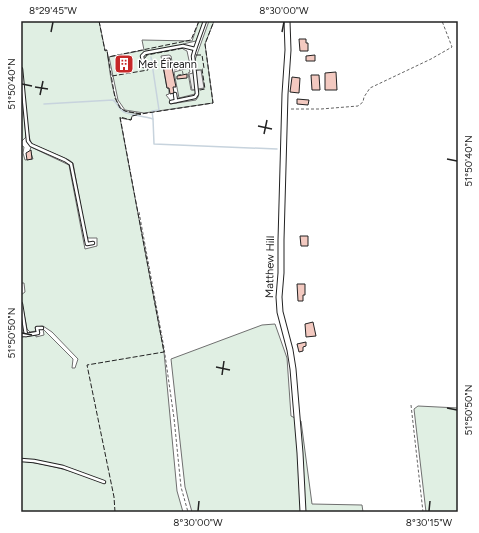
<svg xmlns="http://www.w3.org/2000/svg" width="479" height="533" font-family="Figtree,sans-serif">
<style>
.green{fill:#e0efe3;stroke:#6f6f6f}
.parking{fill:#ededed;stroke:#6f6f6f}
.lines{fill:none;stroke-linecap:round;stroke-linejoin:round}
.stream{stroke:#c7d3dd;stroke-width:1.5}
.building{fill:#f3c9c0;stroke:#222}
.service-casing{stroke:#222;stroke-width:4.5}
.minor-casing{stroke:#222;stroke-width:7}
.path{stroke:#646464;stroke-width:1;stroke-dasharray:3 2;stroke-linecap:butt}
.service{stroke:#fff;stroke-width:2.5}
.minor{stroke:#fff;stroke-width:5}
.fence{stroke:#222;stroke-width:1;stroke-dasharray:5 2;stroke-linecap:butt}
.ticks{fill:none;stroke:#222;stroke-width:1.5}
.labels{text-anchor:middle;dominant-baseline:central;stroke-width:3;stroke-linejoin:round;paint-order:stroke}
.poi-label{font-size:11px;fill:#222;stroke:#fff;text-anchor:start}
.street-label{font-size:11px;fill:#222;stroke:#fff}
.neatline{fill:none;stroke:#222;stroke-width:1.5}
.ticks-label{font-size:10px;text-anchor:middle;fill:#222}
</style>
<rect width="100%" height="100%" fill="#fff"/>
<g class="green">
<path d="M25,21H99L105,50H107C109,63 112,106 125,111C130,113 136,113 141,114L132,116L131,120L120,118L164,352L177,491L183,512H21V461C48,464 73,471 98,481L99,480C74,468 48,461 21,459V337L36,335V337L44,335L43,329L73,359L72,368H75L78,359L52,332L43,326L35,327L36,331L30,332L27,329L21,298V295L25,292L24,283H21V145L24,147L23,153L25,160L33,159L30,150L31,147L69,165L85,249L97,246V238H88L86,235L73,163L69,160L32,144C26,138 22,75 21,62C20,49 21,35 21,22Z"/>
<polygon points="199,21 204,21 196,41 183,44 183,49 187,51 190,65 173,67 171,56 169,55 161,56 167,88 169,88 169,94 166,95 170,100 170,104 196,100 198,97 199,89 204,88 201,70 197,70 195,60 209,21 214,21 205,44 213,103 144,113 125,110 118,100 109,57 144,50 142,40 192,41"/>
<polygon points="189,68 190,72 188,73 191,90 196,90 195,94 179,98 174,72"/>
<polygon points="21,77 26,137 21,142"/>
<polygon points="275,324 287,358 291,416 301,421 312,504 362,505 363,512 192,512 185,487 171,359 262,325"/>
<polygon points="418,406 458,408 458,512 426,512 414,409"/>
</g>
<polygon class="parking" points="201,70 204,88 192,90 189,74 193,73 193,71"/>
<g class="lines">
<g class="stream">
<path d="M44,104L113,100C118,103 118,109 124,112C128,115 145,116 153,119L152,111L159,110L151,57"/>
<polyline points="153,119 154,144 277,149"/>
</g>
</g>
<g class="building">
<polygon points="299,39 306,39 306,43 308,43 308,51 300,51"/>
<polygon points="315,55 315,61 306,61 306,56"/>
<polygon points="170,58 176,87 173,87 174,93 170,94 169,88 167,88 162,59"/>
<polygon points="130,59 132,66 117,70 116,61"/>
<polygon points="336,72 337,90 325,90 325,73"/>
<polygon points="187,74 187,78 177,79 177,76"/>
<polygon points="311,75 319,75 320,90 312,90"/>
<polygon points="292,77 300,78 299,93 290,92"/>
<polygon points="297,99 309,100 308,105 297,104"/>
<polygon points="31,150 32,159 27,160 26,153"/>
<polygon points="300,236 308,236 308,246 301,246"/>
<polygon points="297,284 305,284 305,295 303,295 303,301 298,301"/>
<polygon points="313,322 316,336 306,337 305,324"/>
<polygon points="306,342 306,346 303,347 303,351 299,352 297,344"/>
</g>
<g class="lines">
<g class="service-casing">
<g id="service">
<polyline points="195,49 205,21"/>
<polyline points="144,66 142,56 145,53 183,46 195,49 193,56 197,94 195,97 171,102"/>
<polyline points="21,69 28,141 31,145 65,160 71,164 87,244 93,243"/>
<polyline points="175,94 176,101"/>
<polyline points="21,304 26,335 38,333 37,328 42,328"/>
<polyline points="21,335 26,335"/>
<polyline points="21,460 34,461 63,467 104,482"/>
</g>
</g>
<g class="minor-casing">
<polyline id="minor" points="287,21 288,50 285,94 281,240 281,273 279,297 280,312 290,350 293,369 300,453 303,512"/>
</g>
<g class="path">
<polyline points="174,70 191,67"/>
<polyline points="178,75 183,74 182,69"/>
<polyline points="291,109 321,109 358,106 363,102 364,97 370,88 431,59 452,47 442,21"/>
<polyline points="139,212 164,348 174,418 181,487 188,512"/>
<polyline points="411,405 423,512"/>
</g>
<use href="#service" class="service"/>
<use href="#minor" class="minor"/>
<g class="fence">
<polyline points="99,21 105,51 107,50 108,57"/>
<polyline points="199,21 191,40 108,57 115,98 120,108 125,111 141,114 213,103 205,44 214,21"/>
<polyline points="196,55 202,55 204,68 202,69 205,89 200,90"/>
<polyline points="112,76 148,70 145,58 147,55 184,48"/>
<polyline points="115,512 114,497 87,365 164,352 120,117 131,120 132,116 141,114"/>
</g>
</g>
<path class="ticks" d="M51,32L53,22M282,32L284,22M22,84L32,86M35,87L48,89M40,95L43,81M258,126L272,129M264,134L267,120M447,159L457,161M22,333L32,335M216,367L230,370M222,375L224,361M447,408L457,410M198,511L199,501M429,511L430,501"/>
<defs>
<g id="building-square" transform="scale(1)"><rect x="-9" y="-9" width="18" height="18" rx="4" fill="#c62828" stroke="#fff"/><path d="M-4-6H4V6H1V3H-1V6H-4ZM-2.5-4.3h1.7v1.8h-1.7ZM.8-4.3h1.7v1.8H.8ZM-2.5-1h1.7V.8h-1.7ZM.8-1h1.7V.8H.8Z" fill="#fff"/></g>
</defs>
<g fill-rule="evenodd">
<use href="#building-square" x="124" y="64"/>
</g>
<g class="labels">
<g class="poi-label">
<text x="138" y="64">Met Éireann</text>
</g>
<g class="street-label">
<text transform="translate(270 267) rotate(-89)">Matthew Hill</text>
</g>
</g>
<rect width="479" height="533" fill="none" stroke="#ffffff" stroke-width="44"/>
<rect x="22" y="22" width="435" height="489" class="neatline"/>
<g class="ticks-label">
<text x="53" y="14">8°29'45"W</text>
<text x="284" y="14">8°30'00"W</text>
<text transform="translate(11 84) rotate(-90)" y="4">51°50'40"N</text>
<text transform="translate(468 161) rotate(-90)" y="4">51°50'40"N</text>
<text transform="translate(11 333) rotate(-90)" y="4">51°50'50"N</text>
<text transform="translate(468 410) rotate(-90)" y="4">51°50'50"N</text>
<text x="198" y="526">8°30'00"W</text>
<text x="429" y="526">8°30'15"W</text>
</g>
</svg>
